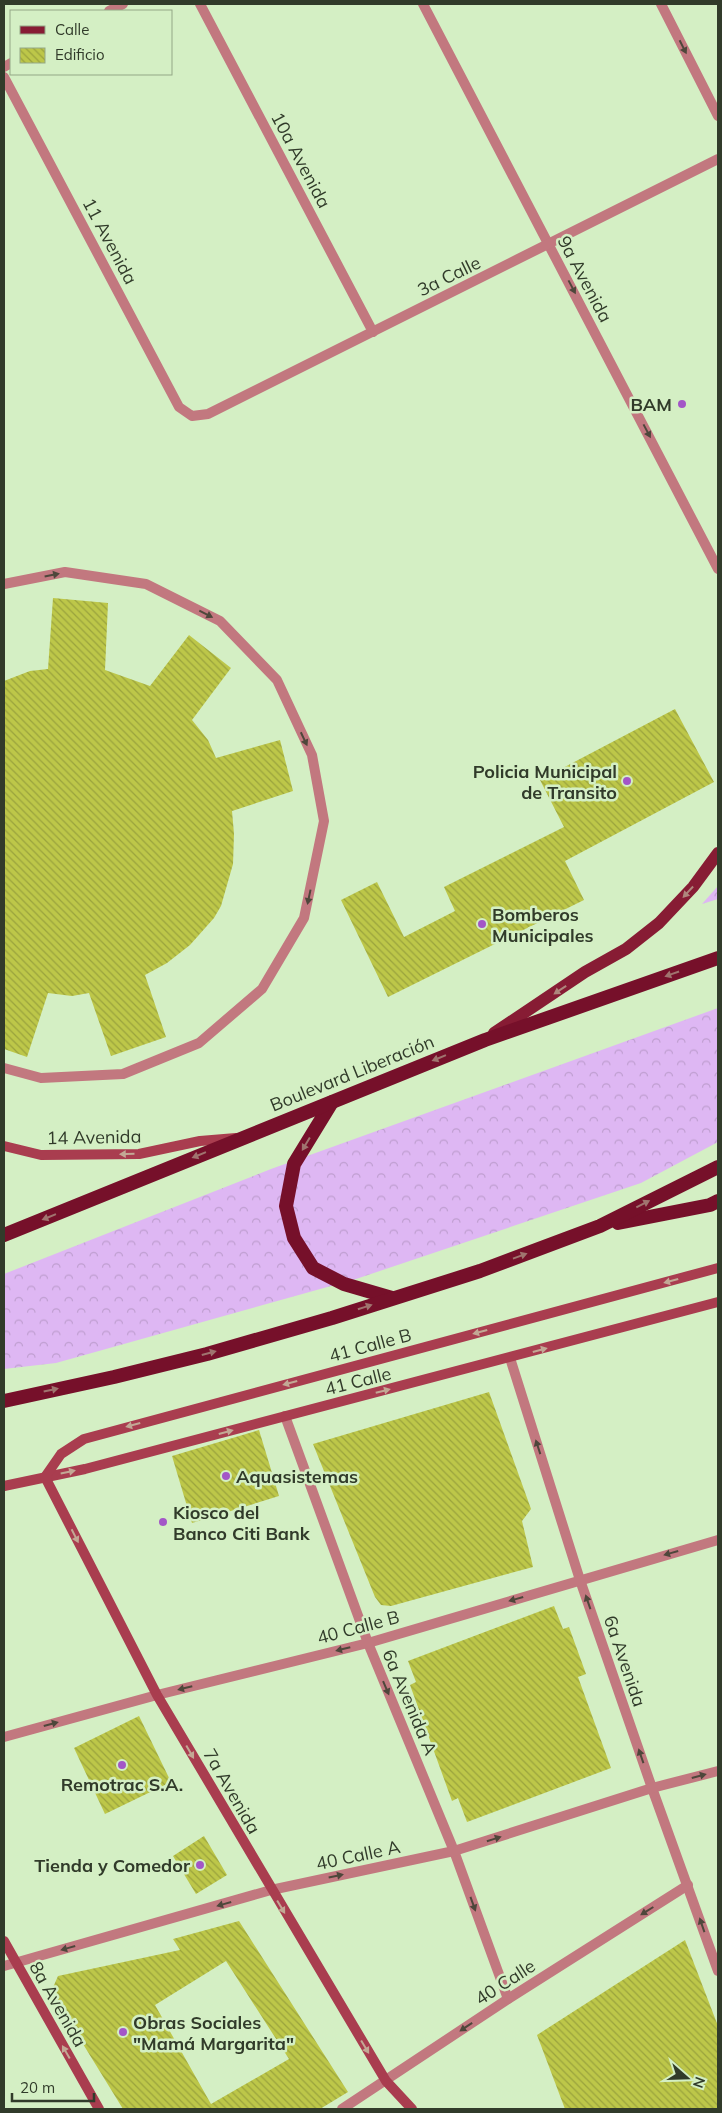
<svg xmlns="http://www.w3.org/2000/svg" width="722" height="2113" font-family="Mulish,sans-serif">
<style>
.forest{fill:url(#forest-crowns)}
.building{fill:url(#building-back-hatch);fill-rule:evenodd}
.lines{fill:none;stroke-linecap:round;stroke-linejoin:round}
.minor{stroke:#c2787f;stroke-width:10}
.secondary{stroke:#a93d4f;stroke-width:10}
.primary{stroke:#871c34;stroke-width:12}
.trunk{stroke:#76102a;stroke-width:14}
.oneway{fill:#4e473b}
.oneway2{fill:#ae867c}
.oneway3{fill:#a0746f}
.oneway4{fill:#c3a895}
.poi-dot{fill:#a356c7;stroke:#d4efc4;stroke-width:2}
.labels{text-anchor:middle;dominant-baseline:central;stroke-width:5;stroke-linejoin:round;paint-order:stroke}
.street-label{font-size:18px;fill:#313b2a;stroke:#d4efc4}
.poi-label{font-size:18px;font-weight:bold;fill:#313b2a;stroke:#d4efc4;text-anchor:start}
</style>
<defs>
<pattern id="forest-crowns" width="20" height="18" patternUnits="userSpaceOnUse" patternTransform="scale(1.25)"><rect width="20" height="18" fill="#deb7f3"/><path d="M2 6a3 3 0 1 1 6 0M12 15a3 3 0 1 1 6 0" fill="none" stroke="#bf9ed0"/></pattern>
<pattern id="building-back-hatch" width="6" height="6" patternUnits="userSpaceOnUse" patternTransform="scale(1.25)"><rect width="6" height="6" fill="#bdc749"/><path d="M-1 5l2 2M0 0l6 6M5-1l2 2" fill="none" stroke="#9aa33d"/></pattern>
</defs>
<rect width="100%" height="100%" fill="#d4efc4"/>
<g class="forest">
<polygon points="718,886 718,899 702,904"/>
<polygon points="718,1008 718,1142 641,1183 356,1279 56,1363 4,1369 4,1274 271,1169"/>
</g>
<g class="building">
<polygon points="53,598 108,603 105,670 150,686 189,635 231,668 192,720 208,740 216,758 280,740 293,791 232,811 234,834 233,864 221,906 214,918 190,945 167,963 145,975 166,1037 111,1056 89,993 72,996 48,993 27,1057 4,1049 4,681 30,671 48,669"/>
<polygon points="675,709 714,782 565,861 584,900 388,997 341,900 377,882 404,937 455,911 444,887 564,827 540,780"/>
<polygon points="489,1392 531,1509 522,1521 533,1567 391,1606 381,1605 375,1597 313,1444"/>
<polygon points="259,1430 279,1496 192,1523 172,1456"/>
<polygon points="554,1606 563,1629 569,1627 586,1674 578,1677 611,1768 467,1822 458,1798 452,1801 410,1685 416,1682 408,1661"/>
<polygon points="139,1716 171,1782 105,1814 74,1748"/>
<polygon points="204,1836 227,1875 196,1894 173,1856"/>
<path d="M239,1921L348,2092L320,2109H123L51,1992L58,1976L180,1950L173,1939ZM226,1961L289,2059L211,2104L155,2005Z"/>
<polygon points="685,1940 718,2026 718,2109 565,2109 537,2035"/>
</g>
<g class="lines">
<g class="minor">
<polyline points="200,4 373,332"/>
<polyline points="423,4 718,569"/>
<polyline points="661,4 718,116"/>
<polyline points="109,11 123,4"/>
<polyline points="4,67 11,63"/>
<polyline points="4,77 179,407 192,416 208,414 718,159"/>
<polyline points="4,584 65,572 146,584 220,621 277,680 312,755 324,821 304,918 262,989 199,1043 123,1074 41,1078 4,1068"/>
<polyline points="510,1358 580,1580 652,1788 718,1971"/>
<polyline points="285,1416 368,1643 454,1851 508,1999"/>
<polyline points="4,1737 157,1695 368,1643 718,1540"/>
<polyline points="4,1966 271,1890 454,1851 652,1788 718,1771"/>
<polyline points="342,2109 508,1999 688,1885"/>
</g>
<g class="secondary">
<polyline points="4,1146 41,1155 139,1154 200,1141 236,1138"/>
<polyline points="4,1486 85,1469 718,1302"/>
<polyline points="4,1941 99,2109"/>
<polyline points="412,2109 386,2081 157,1695 45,1477 61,1454 84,1439 718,1268"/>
</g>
<polyline class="primary" points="494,1033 585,972 626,949 659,923 693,887 718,853"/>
<g class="trunk">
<polyline points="332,1102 294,1164 286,1206 294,1238 313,1268 344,1284 392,1298"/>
<polyline points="618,1223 710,1205 718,1201"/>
<polyline points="4,1235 485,1040 718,958"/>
<polyline points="4,1401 114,1377 207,1354 332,1318 480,1271 600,1226 718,1167"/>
</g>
</g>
<defs><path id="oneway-solid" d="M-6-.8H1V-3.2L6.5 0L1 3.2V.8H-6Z" transform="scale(1.25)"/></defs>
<g class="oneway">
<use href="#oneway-solid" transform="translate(683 47) rotate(63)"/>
<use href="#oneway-solid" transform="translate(572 287) rotate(62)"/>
<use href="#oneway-solid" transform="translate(647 431) rotate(62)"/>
<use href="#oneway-solid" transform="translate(52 575) rotate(-11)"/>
<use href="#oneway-solid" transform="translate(206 614) rotate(27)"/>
<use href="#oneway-solid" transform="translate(304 739) rotate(65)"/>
<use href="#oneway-solid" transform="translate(309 897) rotate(102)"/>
<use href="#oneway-solid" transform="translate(538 1447) rotate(-108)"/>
<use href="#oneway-solid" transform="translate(671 1553) rotate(164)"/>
<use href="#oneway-solid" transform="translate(516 1599) rotate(164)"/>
<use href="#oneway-solid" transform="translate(588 1602) rotate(-109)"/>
<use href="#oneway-solid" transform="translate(343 1649) rotate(166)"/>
<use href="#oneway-solid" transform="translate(185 1688) rotate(166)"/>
<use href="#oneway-solid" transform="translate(386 1688) rotate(67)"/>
<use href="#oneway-solid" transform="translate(51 1724) rotate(-15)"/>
<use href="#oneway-solid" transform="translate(641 1756) rotate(-109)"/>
<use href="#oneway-solid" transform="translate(699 1776) rotate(-15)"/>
<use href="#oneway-solid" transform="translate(494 1839) rotate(-18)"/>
<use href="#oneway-solid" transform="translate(336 1876) rotate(-12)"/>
<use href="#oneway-solid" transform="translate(224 1904) rotate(164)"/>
<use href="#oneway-solid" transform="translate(473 1904) rotate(70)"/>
<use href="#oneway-solid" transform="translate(647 1911) rotate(148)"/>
<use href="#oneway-solid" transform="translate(702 1925) rotate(-109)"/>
<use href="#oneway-solid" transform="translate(68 1948) rotate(164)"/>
<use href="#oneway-solid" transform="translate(466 2027) rotate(146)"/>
</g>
<g class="oneway2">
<use href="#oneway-solid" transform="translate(688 892) rotate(133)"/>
<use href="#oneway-solid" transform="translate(560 990) rotate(146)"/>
</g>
<g class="oneway3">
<use href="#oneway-solid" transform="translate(672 974) rotate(161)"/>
<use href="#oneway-solid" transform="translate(439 1058) rotate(158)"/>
<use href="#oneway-solid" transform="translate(306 1144) rotate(121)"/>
<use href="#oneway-solid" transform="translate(199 1155) rotate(158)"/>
<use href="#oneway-solid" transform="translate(643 1204) rotate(-27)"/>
<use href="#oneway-solid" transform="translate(49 1217) rotate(158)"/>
<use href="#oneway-solid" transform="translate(520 1256) rotate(-20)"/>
<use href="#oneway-solid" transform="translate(365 1307) rotate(-18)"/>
<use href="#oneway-solid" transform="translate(209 1353) rotate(-15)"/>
<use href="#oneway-solid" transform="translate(51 1390) rotate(-12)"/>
</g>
<g class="oneway4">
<use href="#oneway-solid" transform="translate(127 1154) rotate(179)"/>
<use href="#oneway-solid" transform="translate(671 1281) rotate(165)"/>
<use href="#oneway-solid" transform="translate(480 1332) rotate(165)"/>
<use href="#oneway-solid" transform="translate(540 1350) rotate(-15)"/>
<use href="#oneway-solid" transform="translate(290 1383) rotate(165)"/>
<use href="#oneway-solid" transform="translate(383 1391) rotate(-14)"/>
<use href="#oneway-solid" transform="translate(133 1425) rotate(165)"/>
<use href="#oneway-solid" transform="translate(226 1432) rotate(-15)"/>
<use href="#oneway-solid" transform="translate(68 1472) rotate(-12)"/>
<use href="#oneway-solid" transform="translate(75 1536) rotate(63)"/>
<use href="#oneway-solid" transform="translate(190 1752) rotate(60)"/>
<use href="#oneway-solid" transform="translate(281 1907) rotate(59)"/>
<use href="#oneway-solid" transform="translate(365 2047) rotate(59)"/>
<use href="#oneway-solid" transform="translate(66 2052) rotate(-120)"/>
</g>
<g class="poi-dot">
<circle cx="682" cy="404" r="5"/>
<circle cx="627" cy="781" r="5"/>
<circle cx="482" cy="924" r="5"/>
<circle cx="226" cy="1476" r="5"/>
<circle cx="163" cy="1522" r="5"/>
<circle cx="122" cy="1765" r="5"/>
<circle cx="200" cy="1865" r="5"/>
<circle cx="123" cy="2032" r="5"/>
</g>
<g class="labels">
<g class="street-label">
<text transform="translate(301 160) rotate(62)">10a Avenida</text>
<text transform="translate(110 241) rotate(62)">11 Avenida</text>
<text transform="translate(449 276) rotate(-26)">3a Calle</text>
<text transform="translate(585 279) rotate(62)">9a Avenida</text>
<text transform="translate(352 1073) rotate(-22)">Boulevard Liberación</text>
<text transform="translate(94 1137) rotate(-1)">14 Avenida</text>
<text transform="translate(370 1345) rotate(-15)">41 Calle B</text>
<text transform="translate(358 1381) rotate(-14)">41 Calle</text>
<text transform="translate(358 1627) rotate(-15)">40 Calle B</text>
<text transform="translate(625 1661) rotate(71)">6a Avenida</text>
<text transform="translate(410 1702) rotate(67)">6a Avenida A</text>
<text transform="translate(232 1791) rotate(60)">7a Avenida</text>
<text transform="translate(358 1855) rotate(-12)">40 Calle A</text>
<text transform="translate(505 1982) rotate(-33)">40 Calle</text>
<text transform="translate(58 2004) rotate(60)">8a Avenida</text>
</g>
<g class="poi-label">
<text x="672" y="404" text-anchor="end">BAM</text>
<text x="617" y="771" text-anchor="end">Policia Municipal<tspan x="617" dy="21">de Transito</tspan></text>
<text x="492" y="914">Bomberos<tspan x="492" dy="21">Municipales</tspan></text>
<text x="236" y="1476">Aquasistemas</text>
<text x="173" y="1512">Kiosco del<tspan x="173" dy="21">Banco Citi Bank</tspan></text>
<text x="122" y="1784" text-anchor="middle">Remotrac S.A.</text>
<text x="190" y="1865" text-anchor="end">Tienda y Comedor</text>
<text x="133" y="2022">Obras Sociales<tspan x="133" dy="21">"Mamá Margarita"</tspan></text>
</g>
</g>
<rect width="722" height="2113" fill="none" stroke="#313b2a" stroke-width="10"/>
<rect x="10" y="10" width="162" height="65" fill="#d4efc4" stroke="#93a786"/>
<rect x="20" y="26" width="25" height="8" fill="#871c34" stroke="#93a786"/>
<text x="55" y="35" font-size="15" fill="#313b2a">Calle</text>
<rect x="20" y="48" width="25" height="15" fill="url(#building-back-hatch)" stroke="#93a786"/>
<text x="55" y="60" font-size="15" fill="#313b2a">Edificio</text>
<g transform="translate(687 2078) rotate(110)" stroke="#d4efc4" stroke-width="4" paint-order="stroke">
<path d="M0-4L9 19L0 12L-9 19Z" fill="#313b2a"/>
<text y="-8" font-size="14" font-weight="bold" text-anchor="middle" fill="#313b2a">N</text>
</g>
<path d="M12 2093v8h82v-8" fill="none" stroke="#313b2a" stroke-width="2.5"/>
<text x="20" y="2093" font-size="15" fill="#313b2a" stroke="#d4efc4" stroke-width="4" paint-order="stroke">20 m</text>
</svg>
